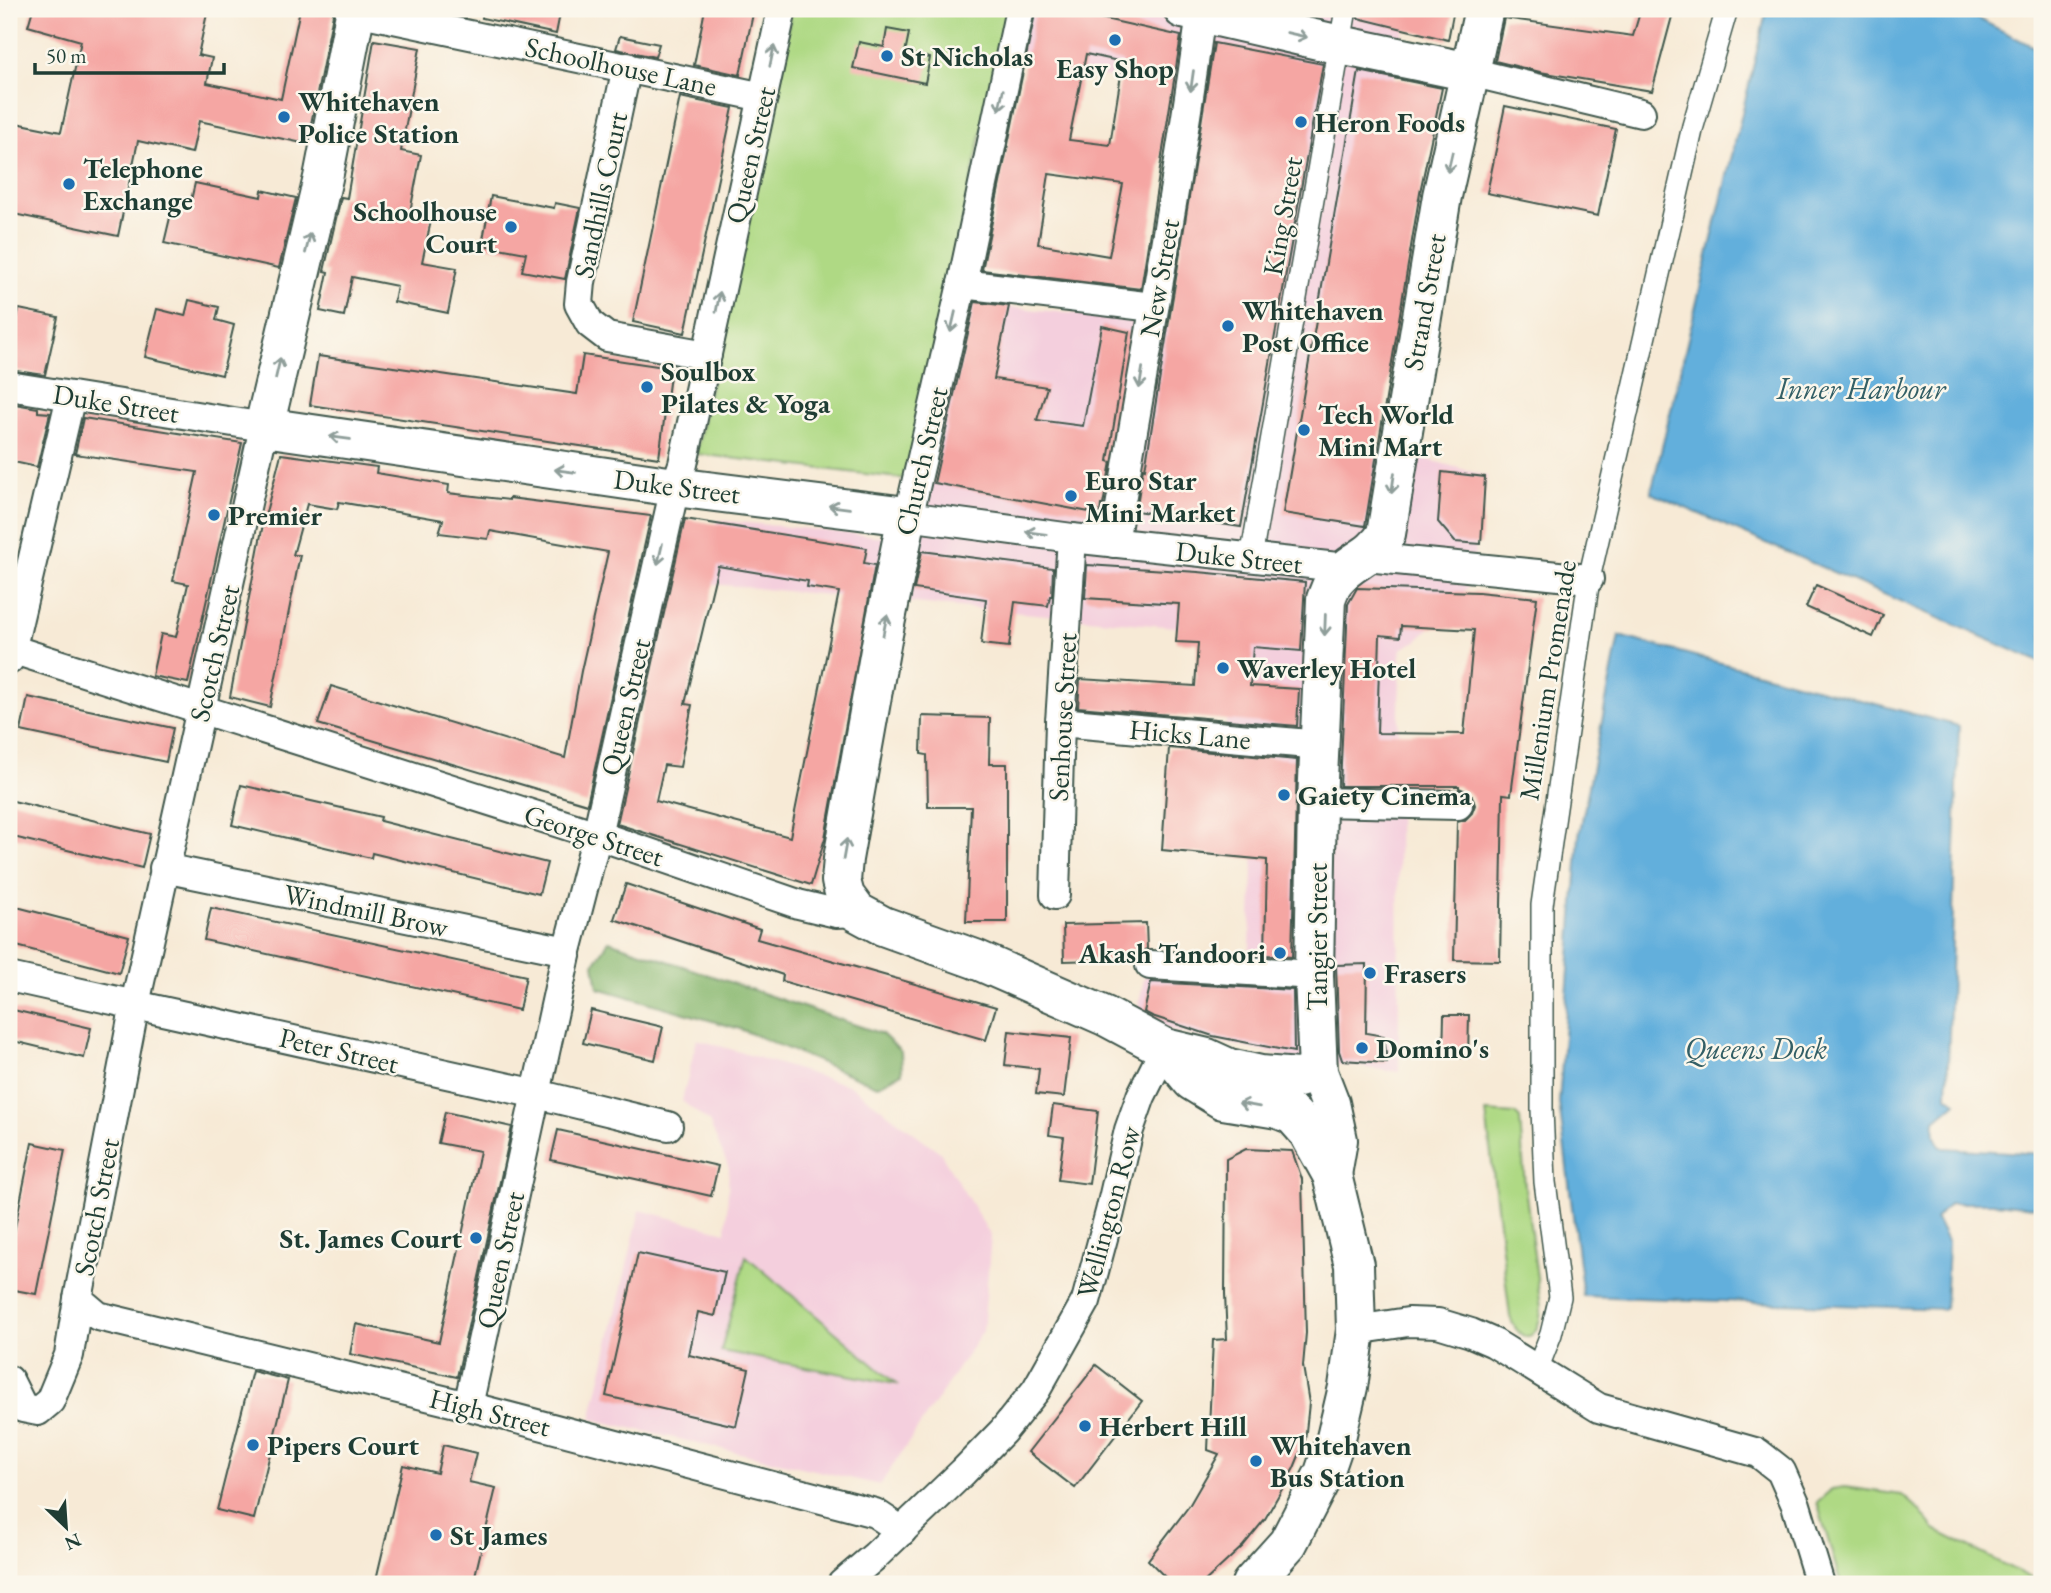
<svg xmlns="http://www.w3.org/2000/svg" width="2051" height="1593" font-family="'EB Garamond',serif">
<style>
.built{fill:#f4cfdd}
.green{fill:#afd984;stroke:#678b5c;stroke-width:2}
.forest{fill:#8bb972;stroke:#557b53;stroke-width:2}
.water{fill:#62afdc;stroke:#407688;stroke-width:2}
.building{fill:#f5a6a3;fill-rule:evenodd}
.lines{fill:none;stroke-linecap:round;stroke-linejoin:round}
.pedestrian-casing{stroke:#3f574c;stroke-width:24}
.minor-casing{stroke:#3f574c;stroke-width:32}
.secondary-casing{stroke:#3f574c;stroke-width:42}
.primary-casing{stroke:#3f574c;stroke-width:42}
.pedestrian{stroke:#fff;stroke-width:21}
.minor{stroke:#fff;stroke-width:28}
.secondary{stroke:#fff;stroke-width:38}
.primary{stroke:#fff;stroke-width:38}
.oneway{stroke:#8f9e9a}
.poi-dot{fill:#1f6fb2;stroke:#fbf7ec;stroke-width:2.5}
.labels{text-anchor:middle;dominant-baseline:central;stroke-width:5;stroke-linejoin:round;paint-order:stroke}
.poi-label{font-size:28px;font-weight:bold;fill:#1f3d34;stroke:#fbf7ec;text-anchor:start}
.street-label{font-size:28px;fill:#1f3d34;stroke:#fbf7ec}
.water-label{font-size:30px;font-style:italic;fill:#335f66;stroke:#fbf7ec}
</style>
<rect width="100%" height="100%" fill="#fbf7ec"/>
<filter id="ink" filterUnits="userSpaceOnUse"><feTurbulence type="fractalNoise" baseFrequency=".0143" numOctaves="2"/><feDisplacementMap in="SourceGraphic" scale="14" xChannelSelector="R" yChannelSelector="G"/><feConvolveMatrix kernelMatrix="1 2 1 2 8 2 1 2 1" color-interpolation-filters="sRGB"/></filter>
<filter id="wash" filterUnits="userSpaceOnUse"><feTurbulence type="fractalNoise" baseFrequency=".00686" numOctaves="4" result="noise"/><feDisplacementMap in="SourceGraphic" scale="28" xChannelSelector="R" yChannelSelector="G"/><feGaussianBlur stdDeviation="1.57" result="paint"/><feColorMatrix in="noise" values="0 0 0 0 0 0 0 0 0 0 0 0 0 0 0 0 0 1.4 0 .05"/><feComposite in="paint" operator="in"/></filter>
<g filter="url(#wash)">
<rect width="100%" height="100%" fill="#f7ead6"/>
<g class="built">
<polygon points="1020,9 1408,9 1384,128 1337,434 1487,476 1470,585 1418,640 1401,649 1398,742 1399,1072 1290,1058 1135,1022 1148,961 1249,965 1254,847 1223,846 1228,632 701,583 717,520 917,540 969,303 1137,320 1203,334 1240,103 1009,58"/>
<polygon points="697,1039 851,1086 940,1152 991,1236 983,1331 880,1485 591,1419 640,1210 726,1232 729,1168 709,1122 682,1101"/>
</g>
<g class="green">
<polygon points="792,9 1008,9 907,479 696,454"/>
<path d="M1486,1112L1515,1114L1520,1119L1525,1187L1541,1308C1540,1338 1522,1349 1510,1317Z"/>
<polygon points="746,1256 896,1384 721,1351"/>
<polygon points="1844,1487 1902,1495 1919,1510 1935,1530 2031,1578 2039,1584 1841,1584 1817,1502 1832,1489"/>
</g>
<polygon class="forest" points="609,941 882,1034 901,1052 902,1073 877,1086 740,1029 598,988 594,964"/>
<g class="water">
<polygon points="1767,9 1959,9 2042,51 2042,663 1651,493"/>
<path d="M1619,636L1959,726L1947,1096L1956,1102L1935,1120C1934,1132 1933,1139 1943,1148L2042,1154V1208L1995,1203H1950L1936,1219L1948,1243L1945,1309L1583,1296L1559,1103L1579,836Z"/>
</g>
<g id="blocks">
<g class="building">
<polygon points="33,9 208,9 198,55 212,58 207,83 281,99 300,9 334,9 307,144 199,121 192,153 138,141 118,236 9,213 9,156 16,123 61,132 81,41 28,26"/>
<polygon points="483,9 561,9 556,34 482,18"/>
<polygon points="705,9 754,9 740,75 694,65"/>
<path d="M1036,9H1060L1181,36L1141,289L982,270ZM1086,54L1123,62L1110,145L1069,140ZM1049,174L1123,184L1109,256L1038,244Z"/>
<polygon points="1359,9 1454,9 1448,40 1358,18"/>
<polygon points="1641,9 1674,9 1652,91 1540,72 1495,61 1504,18 1633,36"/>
<polygon points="887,29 909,33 905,53 930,58 925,83 853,68 859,42 884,47"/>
<polygon points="620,36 659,44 655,57 616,49"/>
<polygon points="374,40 420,48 401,151 421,155 410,212 432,216 422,262 457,268 448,313 394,302 397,286 352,277 344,316 320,311 328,272 324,271 341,197 347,198"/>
<polygon points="1214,43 1323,64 1241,527 1136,511 1143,468 1145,469"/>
<polygon points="1359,71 1442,88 1420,192 1365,526 1283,513"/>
<polygon points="680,97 733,108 685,333 633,322"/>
<polygon points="1505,106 1616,129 1598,216 1487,193"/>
<polygon points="195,183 261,197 262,190 296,198 279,268 164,243 173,205 189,209"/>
<polygon points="491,196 554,208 555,203 580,208 565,279 522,271 526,253 482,245"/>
<polygon points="189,300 219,307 216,320 234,325 222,375 145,357 157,309 185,316"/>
<polygon points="975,302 1009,306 994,379 1047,387 1037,420 1083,426 1102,326 1129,332 1108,461 1111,462 1103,505 1101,505 1100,514 934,483"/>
<polygon points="19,309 58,317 45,375 9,370 9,331 14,332"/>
<polygon points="583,355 671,368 659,458 310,405 318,356 577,394"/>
<polygon points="9,403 38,408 38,412 50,413 37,467 9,461"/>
<polygon points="83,418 242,443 188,683 152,676 161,634 176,637 188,584 173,581 197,472 75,454"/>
<polygon points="281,454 377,467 376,473 449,485 448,493 509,500 509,498 651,516 587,804 318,724 331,686 565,758 581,671 608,552 490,531 488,539 439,533 443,520 339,502 337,509 307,504 293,555 300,555 270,707 230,697 263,524"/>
<polygon points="1442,472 1485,477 1481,544 1455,542 1438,522"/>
<path d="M685,519L867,548L864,563L875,565L825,838L811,885L617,824ZM718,566L808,581L807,587L839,592L790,837L656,801L664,765L680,767L692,705L685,704Z"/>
<polygon points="922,551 1053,568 1052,596 1050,596 1048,606 1015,602 1009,647 981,644 986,599 914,589"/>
<polygon points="1087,565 1198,572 1305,582 1301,651 1253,647 1250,686 1299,689 1297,726 1078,707 1080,679 1195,686 1198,643 1176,642 1179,604 1085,598"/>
<polygon points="1816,585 1883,615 1873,637 1806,607"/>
<path d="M1357,588L1478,592L1537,598L1511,795L1503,794L1500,961L1454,960L1457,822L1465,820L1472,813L1475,805L1472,796L1466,791L1459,788V786H1340L1348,604ZM1401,626L1474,630L1464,734L1377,733L1380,635L1400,637Z"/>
<polygon points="28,697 173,728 166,762 21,731"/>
<polygon points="922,716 990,718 989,764 1007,764 1007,922 966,922 971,807 928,807 927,755 921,754"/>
<polygon points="1169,748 1297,760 1292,957 1265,955 1267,860 1162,850"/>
<polygon points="241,785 381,817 380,821 547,863 539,894 372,853 371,858 232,825"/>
<polygon points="9,800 150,834 142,868 9,836"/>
<polygon points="626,884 760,929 757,939 996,1007 986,1040 782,981 783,975 614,919"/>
<polygon points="9,905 129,936 119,973 9,944"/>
<polygon points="211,908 526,976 519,1010 204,940"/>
<polygon points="1146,923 1147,949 1142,951 1135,959 1064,961 1063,925"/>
<polygon points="1367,964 1366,1033 1384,1036 1387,1063 1342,1060 1339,1051 1336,965"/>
<polygon points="1151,982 1293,990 1294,1052 1213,1036 1152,1016 1144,1012"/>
<polygon points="9,1009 91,1028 84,1058 9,1040"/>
<polygon points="591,1010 663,1027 655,1060 583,1043"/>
<polygon points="1444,1015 1469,1015 1468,1058 1443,1058"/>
<polygon points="1009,1031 1071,1038 1064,1097 1036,1094 1039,1069 1005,1065"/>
<polygon points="1053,1105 1098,1111 1089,1184 1058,1180 1064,1137 1049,1135"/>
<polygon points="445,1112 512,1127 457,1377 350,1354 356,1324 439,1342 480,1151 438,1143"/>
<polygon points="558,1130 718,1166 711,1196 551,1160"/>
<polygon points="32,1143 65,1150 36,1294 9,1289 9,1257"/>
<polygon points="1246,1149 1292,1151 1302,1179 1306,1333 1303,1366 1309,1403 1305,1441 1294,1468 1265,1519 1243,1546 1202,1584 1172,1584 1148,1560 1189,1506 1219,1454 1208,1450 1213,1340 1227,1339 1225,1294 1226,1159"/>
<polygon points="638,1253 725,1272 715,1316 698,1312 689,1355 749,1369 736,1426 606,1396"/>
<polygon points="1096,1365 1142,1401 1075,1488 1028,1452"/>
<polygon points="252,1371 288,1380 254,1519 217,1510"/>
<polygon points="443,1445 476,1453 469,1482 496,1488 473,1584 375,1584 403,1465 437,1473"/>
</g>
</g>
</g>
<g filter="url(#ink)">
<use href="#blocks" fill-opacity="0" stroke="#3f574c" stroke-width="2"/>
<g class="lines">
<g class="pedestrian-casing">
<g id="pedestrian">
<polyline points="1251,558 1346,9"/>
<polyline points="1537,1370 1551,1334 1560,1297 1545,1182 1542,1109 1542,905 1589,579 1693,126 1727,9"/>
</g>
</g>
<g class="minor-casing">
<g id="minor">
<polyline points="1020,9 962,284 912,501 907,516 1072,538 1347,568"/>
<polyline points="356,11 763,97"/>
<polyline points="627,67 581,282 579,304 590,324 607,337 707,355"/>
<polyline points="1470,72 1641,113"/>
<polyline points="962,284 1153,307"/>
<polyline points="9,386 264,427 135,1004 78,1299 69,1355 50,1401 38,1411 23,1408 9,1380"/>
<path d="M1114,543C1143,366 1177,191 1201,13"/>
<polyline points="1366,557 1589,579"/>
<polyline points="11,649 597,835 798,904 836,913 857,912"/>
<polyline points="9,660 71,396"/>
<polyline points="1060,722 1320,745"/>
<polyline points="1317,802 1458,805"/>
<polyline points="164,868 567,951"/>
<polyline points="1055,895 1060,722 1072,538"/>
<polyline points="1150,965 1314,975"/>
<polyline points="9,977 537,1094 668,1126"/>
<polyline points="78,1299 98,1316 468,1406 875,1513 902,1531"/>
<polyline points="1356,1330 1408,1322 1438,1323 1471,1333 1494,1343 1599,1408 1758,1453 1781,1471 1796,1505 1820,1584"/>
<polyline points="468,1406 567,951 597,835 675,487 683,464 782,9"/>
<polyline points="842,1584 875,1556 963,1472 1003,1431 1036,1390 1086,1301 1110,1212 1129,1130 1141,1096 1165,1048"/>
</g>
</g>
<g class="secondary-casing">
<polyline id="secondary" points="1470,72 1484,9"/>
</g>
<g class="primary-casing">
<g id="primary">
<polyline points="356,9 323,178 264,427 675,487 907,516 882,639 843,859 841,881 845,896 857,912 883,926 975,959 1105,1016 1165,1048 1207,1058 1229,1068 1261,1075 1299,1078 1318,1072"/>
<path d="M1183,9L1340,45L1470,72L1442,196L1386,534C1371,559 1352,559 1336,579C1331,584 1329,592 1326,599L1317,802L1314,975L1318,1072L1330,1103L1338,1140L1332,1175"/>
<polyline points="1165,1048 1192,1081 1223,1100 1278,1109 1293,1115 1308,1132 1332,1175 1354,1265 1356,1330 1348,1387 1336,1438 1324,1473 1288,1543 1251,1584"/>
</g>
</g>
<use href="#pedestrian" class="pedestrian"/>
<use href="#minor" class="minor"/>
<use href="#secondary" class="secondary"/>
<use href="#primary" class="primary"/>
</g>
<defs><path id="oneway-shaft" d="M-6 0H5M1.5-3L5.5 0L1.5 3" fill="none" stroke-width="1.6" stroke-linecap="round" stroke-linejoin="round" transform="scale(1.75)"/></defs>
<g class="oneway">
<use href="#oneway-shaft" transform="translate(1297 35) rotate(13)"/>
<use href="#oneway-shaft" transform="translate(772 56) rotate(-78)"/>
<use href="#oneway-shaft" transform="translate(1192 81) rotate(98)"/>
<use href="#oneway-shaft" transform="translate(1001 100) rotate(102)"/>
<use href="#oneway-shaft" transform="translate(1450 162) rotate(103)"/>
<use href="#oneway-shaft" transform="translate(308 243) rotate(-76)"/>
<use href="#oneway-shaft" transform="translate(718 302) rotate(-79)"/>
<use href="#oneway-shaft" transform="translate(953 322) rotate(103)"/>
<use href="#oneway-shaft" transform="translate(278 368) rotate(-77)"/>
<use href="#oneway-shaft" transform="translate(1141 378) rotate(99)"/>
<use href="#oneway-shaft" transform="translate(340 438) rotate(-172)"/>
<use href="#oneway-shaft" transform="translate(565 471) rotate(-172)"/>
<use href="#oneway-shaft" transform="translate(1393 483) rotate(98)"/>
<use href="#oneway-shaft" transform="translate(839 507) rotate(-172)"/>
<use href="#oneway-shaft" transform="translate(1036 533) rotate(-172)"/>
<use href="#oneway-shaft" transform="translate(660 554) rotate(103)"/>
<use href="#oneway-shaft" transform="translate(885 625) rotate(-79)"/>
<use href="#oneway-shaft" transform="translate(1325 625) rotate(92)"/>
<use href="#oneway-shaft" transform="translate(845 849) rotate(-80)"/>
<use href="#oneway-shaft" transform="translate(1249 1105) rotate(-170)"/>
</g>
</g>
<g class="poi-dot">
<circle cx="1115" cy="40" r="7"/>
<circle cx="887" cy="56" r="7"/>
<circle cx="284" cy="117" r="7"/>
<circle cx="1301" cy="122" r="7"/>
<circle cx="69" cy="184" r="7"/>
<circle cx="511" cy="227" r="7"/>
<circle cx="1228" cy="326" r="7"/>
<circle cx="647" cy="387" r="7"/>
<circle cx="1304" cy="430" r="7"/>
<circle cx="1071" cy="496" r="7"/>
<circle cx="214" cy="515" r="7"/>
<circle cx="1223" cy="668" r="7"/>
<circle cx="1284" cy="795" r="7"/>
<circle cx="1280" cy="953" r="7"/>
<circle cx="1370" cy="973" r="7"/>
<circle cx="1362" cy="1048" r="7"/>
<circle cx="476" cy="1238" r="7"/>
<circle cx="1085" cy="1426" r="7"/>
<circle cx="253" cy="1445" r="7"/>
<circle cx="1256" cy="1461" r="7"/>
<circle cx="436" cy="1535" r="7"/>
</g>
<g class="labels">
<g class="poi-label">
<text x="901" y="56">St Nicholas</text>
<text x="1115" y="68" text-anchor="middle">Easy Shop</text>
<text x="298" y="101">Whitehaven<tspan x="298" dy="32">Police Station</tspan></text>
<text x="1315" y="122">Heron Foods</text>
<text x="83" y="168">Telephone<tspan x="83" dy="32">Exchange</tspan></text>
<text x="497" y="211" text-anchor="end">Schoolhouse<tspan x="497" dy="32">Court</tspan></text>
<text x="1242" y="310">Whitehaven<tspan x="1242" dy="32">Post Office</tspan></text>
<text x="661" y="371">Soulbox<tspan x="661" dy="32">Pilates &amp; Yoga</tspan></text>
<text x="1318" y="414">Tech World<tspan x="1318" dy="32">Mini Mart</tspan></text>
<text x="1085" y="480">Euro Star<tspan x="1085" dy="32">Mini Market</tspan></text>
<text x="228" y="515">Premier</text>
<text x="1237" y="668">Waverley Hotel</text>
<text x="1298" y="795">Gaiety Cinema</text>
<text x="1266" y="953" text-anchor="end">Akash Tandoori</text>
<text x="1384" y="973">Frasers</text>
<text x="1376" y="1048">Domino's</text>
<text x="462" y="1238" text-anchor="end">St. James Court</text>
<text x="1099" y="1426">Herbert Hill</text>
<text x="267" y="1445">Pipers Court</text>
<text x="1270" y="1445">Whitehaven<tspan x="1270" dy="32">Bus Station</tspan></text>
<text x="450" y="1535">St James</text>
</g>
<g class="street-label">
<text transform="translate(621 66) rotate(12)">Schoolhouse Lane</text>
<text transform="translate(750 155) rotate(-77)">Queen Street</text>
<text transform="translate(600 195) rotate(-78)">Sandhills Court</text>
<text transform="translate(1282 216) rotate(-80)">King Street</text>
<text transform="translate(1159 278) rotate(-80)">New Street</text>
<text transform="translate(1424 302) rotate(-80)">Strand Street</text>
<text transform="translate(116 403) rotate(9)">Duke Street</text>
<text transform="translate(921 461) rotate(-77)">Church Street</text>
<text transform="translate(677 486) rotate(7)">Duke Street</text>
<text transform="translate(1239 557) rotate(6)">Duke Street</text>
<text transform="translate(214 653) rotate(-77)">Scotch Street</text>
<text transform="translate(1547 680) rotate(-81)">Millenium Promenade</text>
<text transform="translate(625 707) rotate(-77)">Queen Street</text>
<text transform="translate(1062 717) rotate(-87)">Senhouse Street</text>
<text transform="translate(1190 734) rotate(5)">Hicks Lane</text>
<text transform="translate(594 835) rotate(18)">George Street</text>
<text transform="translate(366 910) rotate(12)">Windmill Brow</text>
<text transform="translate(1317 937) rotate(-90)">Tangier Street</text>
<text transform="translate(339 1050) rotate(13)">Peter Street</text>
<text transform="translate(96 1207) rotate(-79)">Scotch Street</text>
<text transform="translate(1108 1212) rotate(-75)">Wellington Row</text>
<text transform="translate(500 1260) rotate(-78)">Queen Street</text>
<text transform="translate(490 1412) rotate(14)">High Street</text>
</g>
<g class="water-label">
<text x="1861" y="388">Inner Harbour</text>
<text x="1756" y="1048">Queens Dock</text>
</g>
</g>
<rect width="2051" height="1593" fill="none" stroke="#fbf7ec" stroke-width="35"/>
<g transform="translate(66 1527) rotate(155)" stroke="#fbf7ec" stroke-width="5" paint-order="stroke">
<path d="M0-5L12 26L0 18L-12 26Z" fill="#1f3d34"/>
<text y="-10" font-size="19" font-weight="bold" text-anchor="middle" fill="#1f3d34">N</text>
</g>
<path d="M35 63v10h189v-10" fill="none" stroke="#1f3d34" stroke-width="3.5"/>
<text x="46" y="63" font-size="21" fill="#1f3d34" stroke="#fbf7ec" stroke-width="5" paint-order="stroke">50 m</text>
</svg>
